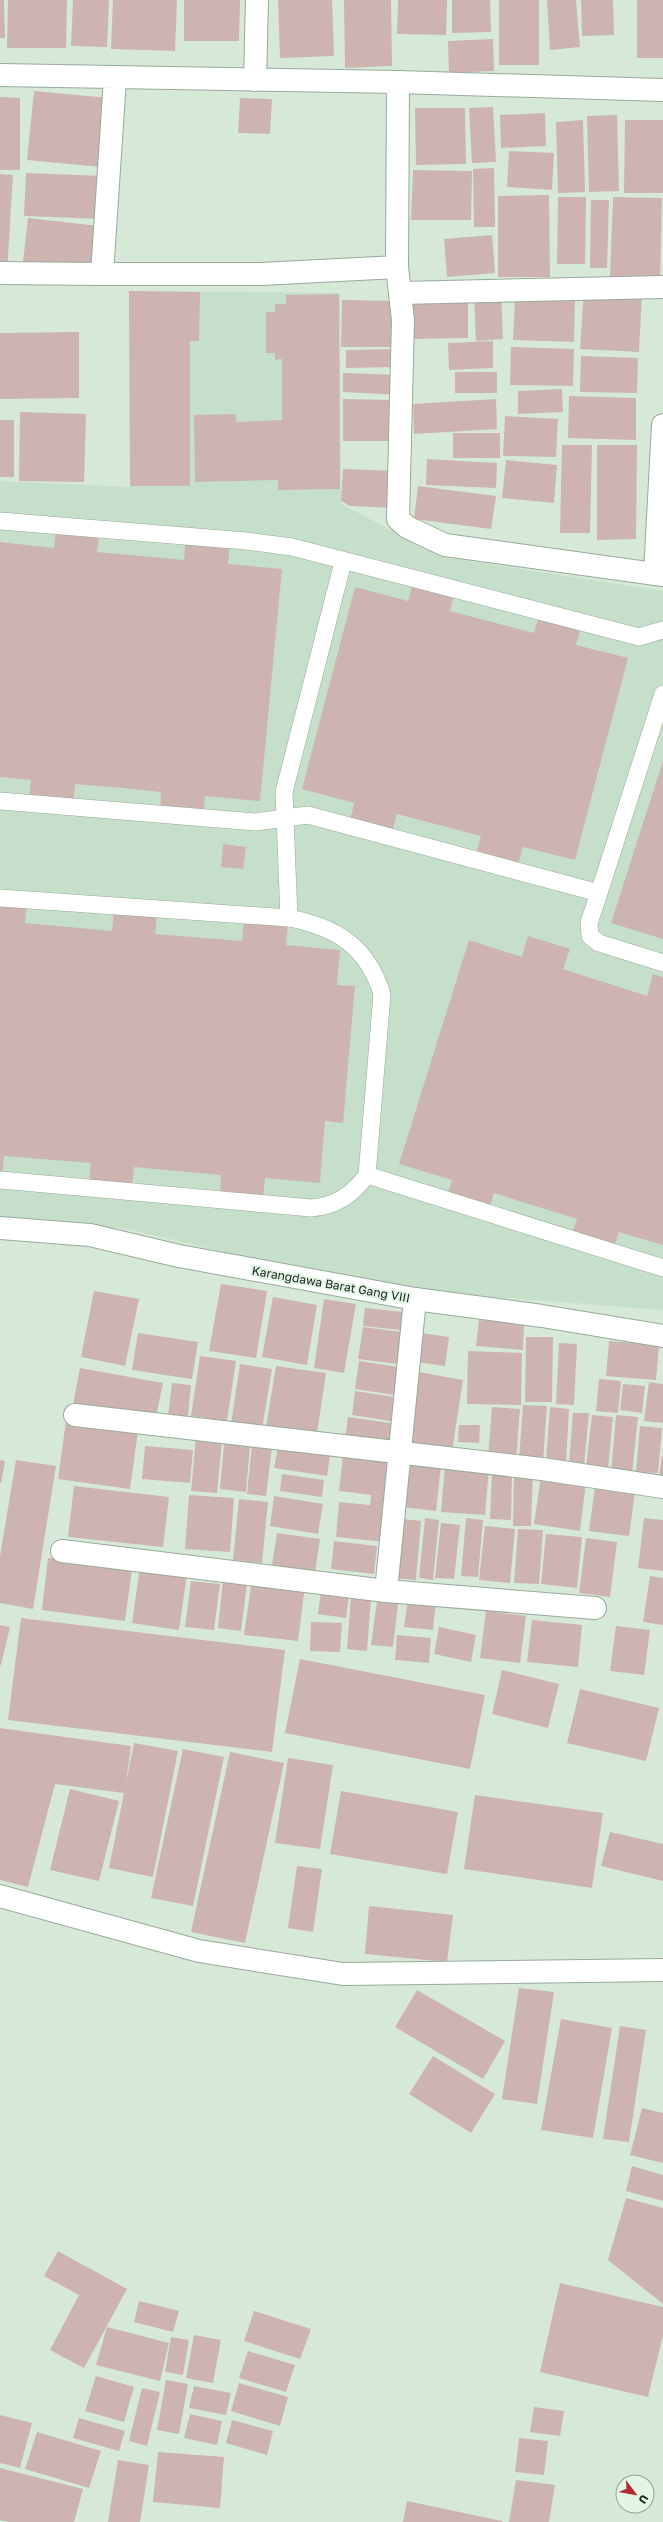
<svg xmlns="http://www.w3.org/2000/svg" width="663" height="2522" font-family="'Golos Text',sans-serif">
<style>
.built{fill:#c6dfca}
.building{fill:#cdb4b2}
.lines{fill:none;stroke-linecap:round;stroke-linejoin:round}
.lane-casing{stroke:#98aa9b;stroke-width:18}
.street-casing{stroke:#98aa9b;stroke-width:24}
.lane{stroke:#fff;stroke-width:17}
.street{stroke:#fff;stroke-width:22}
.labels{text-anchor:middle;dominant-baseline:central;stroke-width:4;stroke-linejoin:round;paint-order:stroke}
.street-label{font-size:12px;fill:#1a211b;stroke:#e3f6e6}
</style>
<rect width="100%" height="100%" fill="#d6e9d9"/>
<polygon class="built" points="129,291 340,293 341,504 443,557 663,591 663,1310 377,1288 127,1229 0,1216 0,481 130,487"/>
<g class="building">
<polygon points="0,0 4,0 5,38 0,38"/>
<polygon points="8,0 67,0 66,48 7,48"/>
<polygon points="73,0 109,0 107,47 71,46"/>
<polygon points="113,0 177,0 175,51 111,49"/>
<polygon points="184,0 240,0 239,41 184,41"/>
<polygon points="278,0 332,0 334,56 280,58"/>
<polygon points="344,0 391,0 392,66 345,68"/>
<polygon points="398,0 447,0 446,35 397,34"/>
<polygon points="452,0 490,0 491,32 452,33"/>
<rect x="499" y="0" width="40" height="65"/>
<polygon points="547,0 576,0 580,47 550,50"/>
<polygon points="581,0 613,0 614,35 582,36"/>
<rect x="637" y="0" width="26" height="58"/>
<polygon points="493,39 494,71 449,73 448,41"/>
<polygon points="34,91 109,98 102,167 27,160"/>
<polygon points="0,97 20,98 20,170 0,170"/>
<polygon points="240,98 272,99 270,134 238,133"/>
<polygon points="493,107 496,162 472,163 469,108"/>
<polygon points="415,108 465,108 466,164 416,165"/>
<polygon points="545,113 546,146 501,148 500,115"/>
<polygon points="617,115 619,191 589,192 587,116"/>
<polygon points="583,120 585,192 558,193 556,122"/>
<polygon points="625,120 663,120 663,193 624,193"/>
<polygon points="509,151 554,153 552,190 507,187"/>
<polygon points="494,168 495,227 474,227 473,169"/>
<polygon points="413,170 472,171 471,220 411,220"/>
<polygon points="26,173 104,176 103,219 24,216"/>
<polygon points="0,174 13,175 7,272 0,272"/>
<polygon points="549,195 550,277 498,277 498,196"/>
<polygon points="558,197 586,197 585,264 557,264"/>
<polygon points="613,197 662,198 660,279 610,278"/>
<polygon points="591,200 609,200 607,268 590,268"/>
<polygon points="28,218 99,226 94,269 23,262"/>
<polygon points="492,235 495,273 447,277 444,239"/>
<polygon points="584,290 642,293 639,352 580,349"/>
<polygon points="129,291 200,292 199,341 190,341 190,486 130,486"/>
<polygon points="501,293 503,339 476,341 474,294"/>
<polygon points="339,294 340,489 278,490 278,480 195,482 194,415 236,414 236,422 282,420 282,359 275,360 275,353 266,353 266,312 275,312 275,304 286,304 286,295"/>
<polygon points="515,298 575,299 574,342 513,340"/>
<polygon points="342,300 396,301 395,347 341,347"/>
<polygon points="468,302 468,338 411,339 411,303"/>
<polygon points="79,332 79,398 0,399 0,333"/>
<polygon points="493,341 493,368 449,370 448,343"/>
<polygon points="511,347 574,349 573,386 510,385"/>
<polygon points="399,349 400,367 346,368 346,350"/>
<polygon points="581,356 638,358 637,393 580,392"/>
<rect x="455" y="372" width="42" height="21"/>
<polygon points="343,373 401,375 400,395 343,392"/>
<polygon points="562,389 563,412 518,414 518,391"/>
<polygon points="569,396 636,398 636,440 568,438"/>
<polygon points="343,399 393,400 393,441 343,441"/>
<polygon points="496,399 497,429 414,434 413,404"/>
<polygon points="20,412 86,414 84,482 19,481"/>
<polygon points="505,416 558,419 556,457 503,456"/>
<rect x="0" y="420" width="14" height="57"/>
<rect x="453" y="433" width="47" height="25"/>
<polygon points="562,445 592,445 590,533 560,533"/>
<polygon points="597,445 637,445 636,539 597,540"/>
<polygon points="427,459 497,463 496,488 426,485"/>
<polygon points="506,460 557,465 554,503 502,498"/>
<polygon points="343,469 398,471 396,508 350,506 341,501"/>
<polygon points="418,486 496,496 491,529 414,519"/>
<polygon points="56,526 100,530 97,552 184,560 186,537 230,542 228,564 282,569 260,801 205,796 203,816 160,812 161,792 122,788 75,784 73,804 29,800 31,780 0,777 0,542 54,548"/>
<polygon points="414,579 455,590 450,611 534,633 540,612 582,623 576,645 628,658 575,860 523,847 517,869 475,858 481,836 397,814 391,836 349,825 354,803 302,789 355,587 408,601"/>
<polygon points="663,761 663,939 611,923"/>
<polygon points="223,844 246,847 243,869 221,867"/>
<polygon points="0,899 27,901 25,923 112,931 114,909 157,913 155,934 242,941 244,920 288,924 286,945 340,950 337,985 355,986 343,1123 325,1121 320,1183 265,1178 263,1198 220,1194 221,1175 134,1167 132,1187 89,1183 91,1163 4,1156 2,1176 0,1175"/>
<polygon points="528,936 570,949 563,969 647,996 653,974 663,977 663,1245 619,1232 613,1251 570,1238 577,1219 494,1193 488,1212 446,1199 452,1180 399,1164 469,940 522,957"/>
<polygon points="221,1284 267,1291 256,1358 209,1351"/>
<polygon points="94,1291 139,1299 125,1366 81,1357"/>
<polygon points="273,1297 317,1305 307,1365 262,1357"/>
<polygon points="324,1299 356,1304 344,1373 314,1368"/>
<polygon points="365,1308 412,1313 409,1331 363,1326"/>
<polygon points="479,1320 524,1323 523,1350 476,1346"/>
<polygon points="363,1327 410,1333 406,1365 358,1359"/>
<polygon points="138,1333 198,1342 192,1379 132,1370"/>
<polygon points="421,1333 449,1337 445,1366 417,1362"/>
<polygon points="526,1337 553,1337 552,1402 525,1402"/>
<polygon points="609,1341 659,1345 656,1380 606,1376"/>
<polygon points="559,1343 577,1344 574,1405 556,1404"/>
<polygon points="468,1351 522,1353 521,1405 467,1404"/>
<polygon points="200,1356 236,1361 227,1421 191,1416"/>
<polygon points="359,1361 405,1368 401,1396 355,1389"/>
<polygon points="240,1364 272,1369 262,1429 231,1424"/>
<polygon points="276,1366 326,1373 316,1440 265,1433"/>
<polygon points="80,1368 163,1383 155,1421 73,1405"/>
<polygon points="413,1371 463,1380 451,1458 400,1450"/>
<polygon points="599,1379 621,1381 618,1413 596,1411"/>
<polygon points="649,1382 663,1384 663,1423 644,1421"/>
<polygon points="172,1383 191,1385 187,1426 167,1424"/>
<polygon points="623,1384 645,1386 642,1413 620,1410"/>
<polygon points="355,1391 401,1398 397,1422 352,1415"/>
<polygon points="523,1405 547,1406 543,1462 519,1460"/>
<polygon points="492,1407 520,1409 516,1460 488,1458"/>
<polygon points="550,1407 569,1409 566,1461 546,1459"/>
<polygon points="573,1413 589,1413 584,1465 569,1464"/>
<polygon points="592,1415 613,1417 608,1469 586,1467"/>
<polygon points="616,1415 638,1417 632,1474 611,1472"/>
<polygon points="348,1417 397,1424 393,1451 344,1446"/>
<polygon points="66,1421 138,1431 130,1489 58,1479"/>
<polygon points="459,1425 480,1425 479,1443 458,1442"/>
<polygon points="640,1426 662,1428 658,1473 636,1472"/>
<polygon points="196,1437 222,1440 217,1493 191,1491"/>
<polygon points="224,1444 250,1446 246,1492 220,1489"/>
<polygon points="252,1445 272,1447 266,1496 247,1494"/>
<polygon points="145,1446 193,1450 190,1483 142,1479"/>
<polygon points="278,1448 330,1455 327,1476 274,1468"/>
<polygon points="343,1455 396,1461 386,1542 336,1537 339,1502 370,1505 371,1495 339,1491"/>
<polygon points="662,1456 663,1456 663,1477 659,1476"/>
<polygon points="0,1460 5,1461 1,1483 0,1483"/>
<polygon points="16,1460 56,1466 33,1609 0,1603 0,1556"/>
<polygon points="406,1461 441,1465 436,1511 401,1507"/>
<polygon points="445,1466 489,1468 485,1515 441,1512"/>
<polygon points="514,1471 533,1471 531,1526 513,1526"/>
<polygon points="492,1472 512,1473 511,1520 490,1519"/>
<polygon points="282,1474 324,1480 322,1497 280,1491"/>
<polygon points="541,1476 586,1482 580,1531 534,1524"/>
<polygon points="596,1479 636,1485 629,1536 589,1531"/>
<polygon points="74,1486 169,1497 163,1547 68,1537"/>
<polygon points="189,1495 234,1498 230,1552 185,1549"/>
<polygon points="274,1496 323,1504 318,1534 270,1526"/>
<polygon points="239,1499 268,1502 262,1563 233,1560"/>
<polygon points="394,1518 421,1521 416,1580 389,1578"/>
<polygon points="425,1518 439,1520 433,1580 419,1578"/>
<polygon points="466,1518 483,1520 478,1577 461,1576"/>
<polygon points="644,1518 663,1520 663,1571 638,1568"/>
<polygon points="441,1523 460,1525 454,1579 435,1578"/>
<polygon points="485,1526 515,1529 510,1583 479,1580"/>
<polygon points="518,1529 543,1530 539,1584 514,1583"/>
<polygon points="277,1533 320,1539 315,1572 272,1565"/>
<polygon points="546,1534 582,1537 577,1588 541,1584"/>
<polygon points="586,1538 617,1542 610,1597 579,1593"/>
<polygon points="334,1541 377,1546 374,1574 331,1569"/>
<polygon points="48,1558 132,1569 125,1621 42,1610"/>
<polygon points="140,1567 187,1574 179,1630 132,1623"/>
<polygon points="650,1576 663,1578 663,1625 643,1622"/>
<polygon points="252,1579 305,1586 298,1641 244,1635"/>
<polygon points="223,1580 247,1583 241,1631 218,1628"/>
<polygon points="191,1581 220,1584 214,1630 185,1627"/>
<polygon points="322,1584 350,1587 346,1618 318,1614"/>
<polygon points="378,1594 399,1596 393,1647 371,1645"/>
<polygon points="351,1597 371,1598 367,1651 347,1649"/>
<polygon points="408,1598 436,1601 433,1630 404,1627"/>
<polygon points="486,1611 526,1616 520,1663 480,1658"/>
<polygon points="21,1618 285,1650 272,1752 8,1720"/>
<polygon points="532,1620 582,1625 578,1667 527,1662"/>
<polygon points="311,1622 342,1623 340,1652 310,1651"/>
<polygon points="0,1625 10,1627 1,1665 0,1665"/>
<polygon points="616,1626 650,1630 644,1675 610,1671"/>
<polygon points="439,1627 476,1635 471,1662 434,1654"/>
<polygon points="397,1635 431,1638 429,1663 395,1660"/>
<polygon points="300,1659 485,1695 470,1769 285,1733"/>
<polygon points="502,1670 559,1684 548,1728 492,1714"/>
<polygon points="580,1689 659,1708 646,1761 567,1743"/>
<polygon points="0,1728 131,1746 126,1783 134,1743 178,1751 153,1877 109,1868 124,1793 55,1784 28,1887 0,1880"/>
<polygon points="183,1749 224,1757 193,1906 151,1898"/>
<polygon points="230,1752 284,1763 245,1943 191,1932"/>
<polygon points="288,1758 333,1765 320,1849 275,1843"/>
<polygon points="70,1789 119,1801 99,1881 50,1870"/>
<polygon points="341,1791 458,1812 447,1874 330,1854"/>
<polygon points="475,1795 603,1813 592,1888 464,1869"/>
<polygon points="610,1832 663,1844 663,1881 601,1866"/>
<polygon points="297,1866 322,1869 313,1932 288,1928"/>
<polygon points="369,1906 453,1915 447,1962 365,1954"/>
<polygon points="519,1988 554,1992 537,2104 502,2099"/>
<polygon points="417,1990 505,2041 483,2079 395,2027"/>
<polygon points="561,2019 612,2028 593,2138 541,2130"/>
<polygon points="620,2026 646,2030 629,2142 603,2139"/>
<polygon points="433,2056 495,2094 471,2133 409,2094"/>
<polygon points="642,2108 663,2113 663,2163 630,2155"/>
<polygon points="632,2166 663,2175 663,2201 626,2191"/>
<polygon points="626,2198 663,2208 663,2304 608,2260"/>
<polygon points="58,2251 127,2289 84,2368 50,2350 79,2295 44,2276"/>
<polygon points="560,2283 663,2307 663,2335 648,2397 540,2372"/>
<polygon points="139,2301 179,2311 173,2332 134,2322"/>
<polygon points="254,2311 311,2329 300,2359 244,2341"/>
<polygon points="107,2327 169,2343 160,2381 96,2365"/>
<polygon points="194,2335 221,2340 213,2383 186,2378"/>
<polygon points="171,2337 189,2340 183,2375 165,2372"/>
<polygon points="248,2351 295,2365 286,2392 239,2378"/>
<polygon points="96,2376 134,2387 124,2422 85,2411"/>
<polygon points="166,2380 188,2384 179,2434 157,2430"/>
<polygon points="239,2383 288,2397 280,2426 231,2411"/>
<polygon points="194,2386 231,2393 226,2415 189,2408"/>
<polygon points="142,2388 160,2392 147,2446 129,2441"/>
<polygon points="534,2407 564,2411 560,2436 530,2432"/>
<polygon points="190,2414 222,2421 217,2445 184,2438"/>
<polygon points="0,2415 32,2423 20,2468 0,2463"/>
<polygon points="79,2418 125,2431 119,2451 73,2438"/>
<polygon points="232,2420 273,2431 267,2455 226,2443"/>
<polygon points="37,2432 101,2451 89,2488 25,2469"/>
<polygon points="519,2438 548,2441 544,2475 515,2472"/>
<polygon points="158,2452 224,2457 220,2508 153,2502"/>
<polygon points="118,2460 149,2465 140,2522 108,2522"/>
<polygon points="0,2468 83,2489 74,2522 9,2522 0,2520"/>
<polygon points="516,2480 555,2485 549,2522 509,2522"/>
<polygon points="407,2501 502,2521 502,2522 403,2522"/>
</g>
<g class="lines">
<g class="lane-casing">
<g id="lane">
<polyline points="0,521 246,541 292,547 639,637 663,630"/>
<polyline points="0,801 255,822 308,815 599,893 589,923 590,936 599,943 663,963"/>
<polyline points="599,893 663,694"/>
<path d="M0,898L289,918C336,927 367,946 382,994L367,1175C352,1195 336,1206 311,1208L0,1180"/>
<polyline points="289,918 284,792 343,562"/>
<polyline points="367,1175 663,1268"/>
</g>
</g>
<g class="street-casing">
<g id="street">
<polyline points="0,75 398,82 397,267 261,274 102,274 115,79"/>
<polyline points="255,80 257,0"/>
<polyline points="398,82 663,90"/>
<polyline points="397,267 403,320 398,519 407,527 445,545 663,575"/>
<polyline points="0,273 102,274"/>
<polyline points="400,293 663,287"/>
<polyline points="655,574 663,425"/>
<polyline points="0,1228 90,1235 179,1256 415,1299 542,1316 663,1336"/>
<polyline points="75,1415 542,1469 663,1487"/>
<polyline points="62,1551 386,1591 595,1608"/>
<polyline points="386,1591 415,1299"/>
<polyline points="0,1896 199,1951 343,1974 663,1970"/>
</g>
</g>
<use href="#lane" class="lane"/>
<use href="#street" class="street"/>
</g>
<g class="labels">
<g class="street-label">
<text transform="translate(331 1284) rotate(10)">Karangdawa Barat Gang VIII</text>
</g>
</g>
<g transform="translate(635 2494) rotate(122)"><circle r="19" fill="#e3f6e6" stroke="#93a195"/>
<path d="M0-3L7 15L0 10L-7 15Z" fill="#b72631"/>
<text y="-6" font-size="11" font-weight="bold" text-anchor="middle" fill="#1a211b">U</text>
</g>
</svg>
